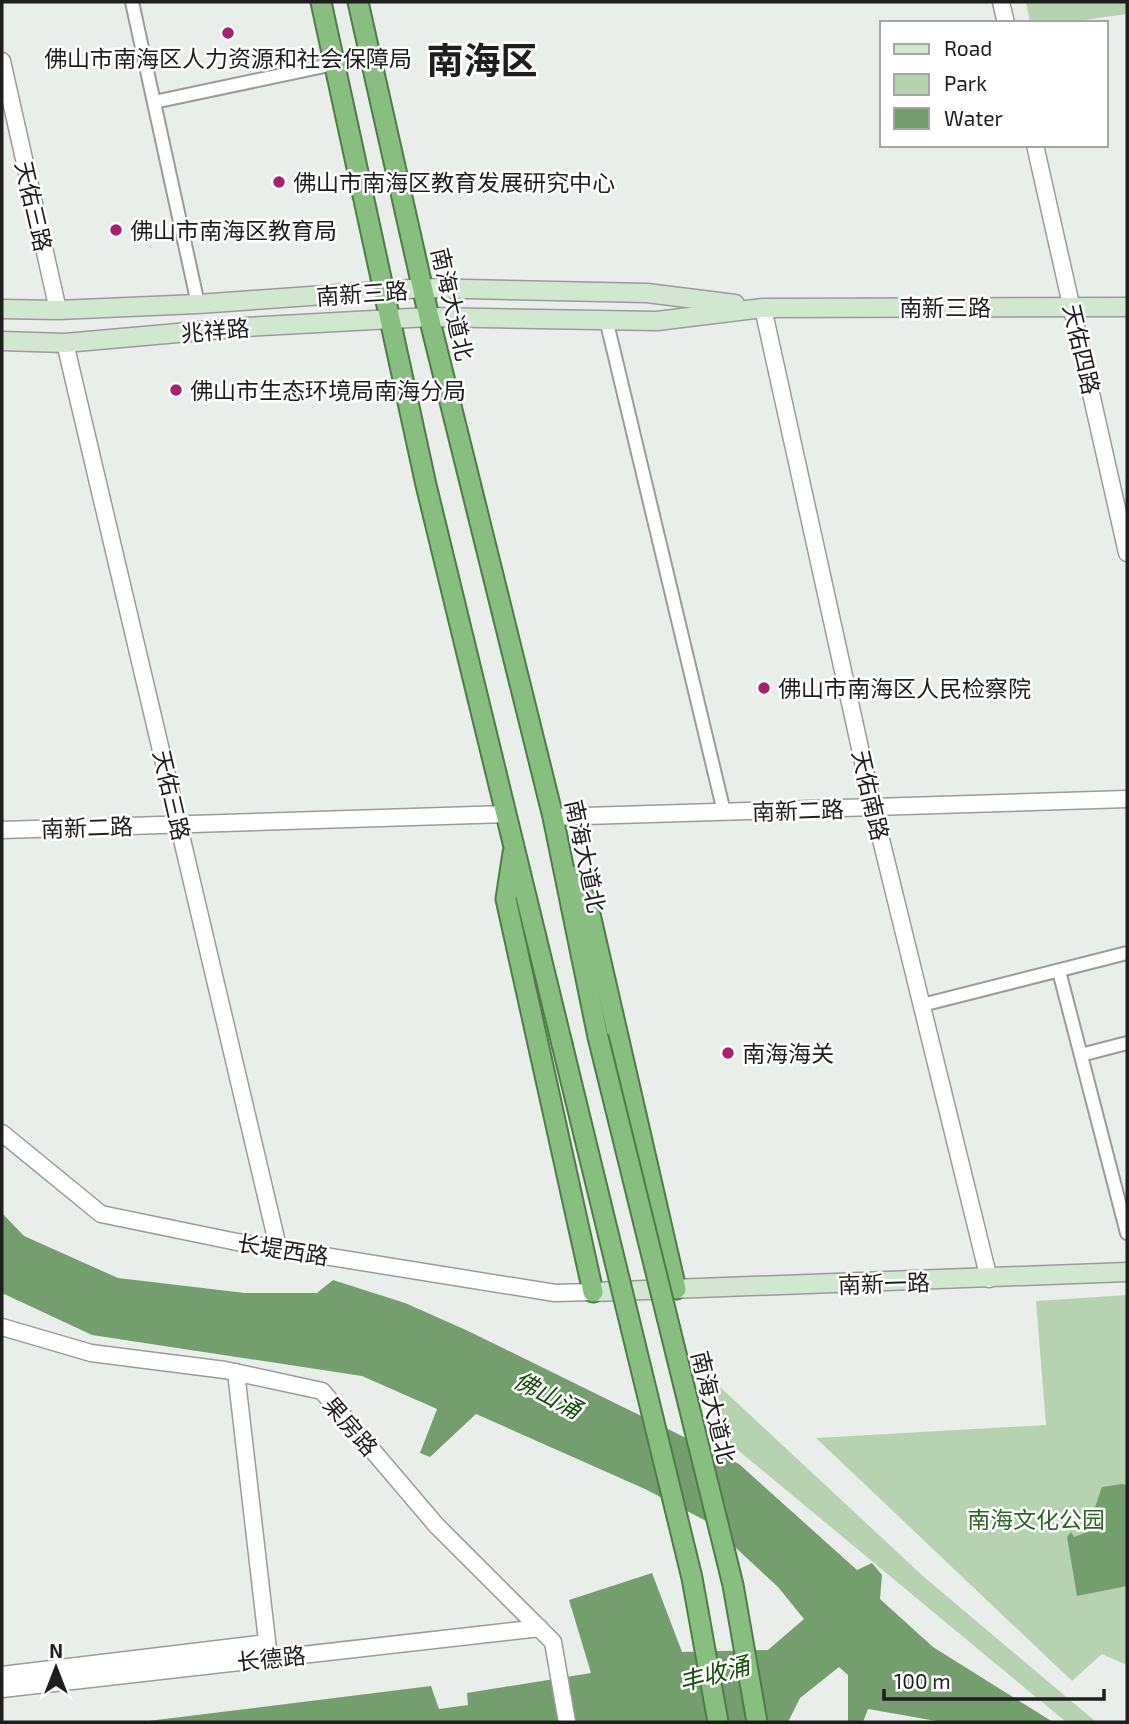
<svg xmlns="http://www.w3.org/2000/svg" width="1129" height="1724" font-family="'Exo 2','Noto Sans SC',sans-serif">
<style>
.green{fill:#b6d2b1}
.water{fill:#759e6e}
.lines{fill:none;stroke-linecap:round;stroke-linejoin:round}
.minor-casing{stroke:#999c98;stroke-width:16}
.tertiary-casing{stroke:#999c98;stroke-width:19}
.secondary-casing{stroke:#999c98;stroke-width:21}
.trunk-casing{stroke:#4f7c49;stroke-width:23}
.minor{stroke:#fff;stroke-width:12}
.tertiary{stroke:#fff;stroke-width:16}
.secondary{stroke:#d2e7d0;stroke-width:18}
.trunk{stroke:#88be80;stroke-width:19}
.trunk-bridge-casing{stroke:#4f7c49;stroke-width:23;stroke-linecap:butt}
.trunk-bridge{stroke:#88be80;stroke-width:19}
.poi-dot{fill:#a7226e;stroke:#fff;stroke-width:2.5}
.labels{text-anchor:middle;dominant-baseline:central;stroke-width:5;stroke-linejoin:round;paint-order:stroke}
.poi-label{font-size:23px;fill:#1d1e1d;stroke:#fff;text-anchor:start}
.street-label{font-size:23px;fill:#1d1e1d;stroke:#fff}
.park-label{font-size:23px;fill:#2d6525;stroke:#fff}
.water-label{font-size:24px;font-style:italic;fill:#144e0b;stroke:#fff}
.town-label{font-size:37px;font-weight:bold;fill:#1d1e1d;stroke:#fff}
</style>
<rect width="100%" height="100%" fill="#eaeeea"/>
<g class="green">
<polygon points="1026,2 1127,2 1127,14 1062,23 1030,23"/>
<polygon points="1127,1295 1127,1665 1102,1654 1072,1681 816,1438 1046,1425 1036,1301"/>
<polygon points="705,1373 924,1577 1096,1722 1066,1722 721,1436"/>
</g>
<g class="water">
<polygon points="2,1213 24,1236 118,1278 245,1293 317,1293 333,1280 405,1303 466,1330 739,1464 857,1570 872,1563 882,1575 880,1599 933,1647 1053,1722 942,1722 868,1709 863,1722 848,1722 848,1675 839,1667 800,1698 788,1722 140,1722 431,1686 439,1709 468,1705 467,1693 591,1673 569,1600 652,1573 682,1652 768,1650 804,1619 778,1587 708,1522 645,1489 476,1414 430,1457 420,1453 437,1409 362,1376 92,1335 2,1293"/>
<polygon points="1122,1484 1127,1485 1127,1586 1077,1596 1067,1537 1071,1532 1074,1537 1084,1533 1086,1513 1095,1507 1102,1487"/>
</g>
<g class="lines">
<g class="minor-casing">
<g id="minor">
<polyline points="132,2 198,304"/>
<polyline points="154,102 334,64"/>
<polyline points="606,319 724,812"/>
<polyline points="1059,971 1127,1233"/>
<polyline points="922,1005 1127,953"/>
<polyline points="1081,1055 1127,1043"/>
</g>
</g>
<g class="tertiary-casing">
<g id="tertiary">
<polyline points="1001,2 1006,23"/>
<polyline points="2,61 58,310"/>
<polyline points="1035,145 1127,553"/>
<polyline points="763,308 873,807 989,1279"/>
<polyline points="65,343 278,1247"/>
<polyline points="553,817 1127,799"/>
<polyline points="2,830 507,814"/>
<polyline points="2,1133 101,1214 237,1242 555,1293 593,1292"/>
<polyline points="2,1327 91,1353 225,1370 322,1391 436,1525 553,1642 567,1722"/>
<polyline points="236,1372 269,1658"/>
<polyline points="2,1675 267,1643"/>
<polyline points="2,1689 540,1628"/>
</g>
</g>
<g class="secondary-casing">
<g id="secondary">
<polyline points="2,309 58,310 198,304 423,288 647,293 735,304"/>
<polyline points="2,341 65,343 245,327 429,317 657,321 763,308 1127,307"/>
<polyline points="593,1292 1127,1272"/>
</g>
</g>
<g class="trunk-casing">
<g id="trunk">
<polyline points="321,2 426,485 562,1044"/>
<polyline points="358,2 429,317 553,817 598,1037"/>
<polyline points="513,853 506,899 593,1292"/>
<polyline points="569,875 587,901 676,1289"/>
</g>
</g>
<use href="#minor" class="minor"/>
<use href="#tertiary" class="tertiary"/>
<use href="#secondary" class="secondary"/>
<use href="#trunk" class="trunk"/>
<g class="trunk-bridge-casing">
<g id="trunk-bridge">
<polyline points="598,1037 733,1585 757,1722"/>
<polyline points="562,1044 692,1578 718,1722"/>
</g>
</g>
<use href="#trunk-bridge" class="trunk-bridge"/>
</g>
<g class="poi-dot">
<circle cx="228" cy="33" r="7"/>
<circle cx="279" cy="182" r="7"/>
<circle cx="116" cy="230" r="7"/>
<circle cx="176" cy="390" r="7"/>
<circle cx="764" cy="688" r="7"/>
<circle cx="728" cy="1053" r="7"/>
</g>
<g class="labels">
<g class="poi-label">
<text x="228" y="58" text-anchor="middle">佛山市南海区人力资源和社会保障局</text>
<text x="293" y="182">佛山市南海区教育发展研究中心</text>
<text x="130" y="230">佛山市南海区教育局</text>
<text x="190" y="390">佛山市生态环境局南海分局</text>
<text x="778" y="688">佛山市南海区人民检察院</text>
<text x="742" y="1053">南海海关</text>
</g>
<g class="street-label">
<text transform="translate(34 206) rotate(77)">天佑三路</text>
<text transform="translate(362 293) rotate(-4)">南新三路</text>
<text transform="translate(453 304) rotate(77)">南海大道北</text>
<text x="945" y="307">南新三路</text>
<text transform="translate(215 330) rotate(-5)">兆祥路</text>
<text transform="translate(1082 349) rotate(77)">天佑四路</text>
<text transform="translate(172 795) rotate(77)">天佑三路</text>
<text transform="translate(871 795) rotate(77)">天佑南路</text>
<text transform="translate(798 810) rotate(-2)">南新二路</text>
<text transform="translate(87 827) rotate(-2)">南新二路</text>
<text transform="translate(586 856) rotate(78)">南海大道北</text>
<text transform="translate(283 1249) rotate(9)">长堤西路</text>
<text transform="translate(884 1283) rotate(-2)">南新一路</text>
<text transform="translate(714 1407) rotate(76)">南海大道北</text>
<text transform="translate(351 1426) rotate(49)">果房路</text>
<text transform="translate(271 1658) rotate(-6)">长德路</text>
</g>
<g class="park-label">
<text x="1036" y="1519">南海文化公园</text>
</g>
<g class="water-label">
<text transform="translate(548 1394) rotate(28)">佛山涌</text>
<text transform="translate(714 1673) rotate(-15)">丰收涌</text>
</g>
<g class="town-label">
<text x="482" y="59">南海区</text>
</g>
</g>
<rect width="1129" height="1724" fill="none" stroke="#1d1e1d" stroke-width="7"/>
<rect x="880" y="21" width="228" height="126" fill="#ffffff" stroke="#a5a5a5" stroke-width="2"/>
<rect x="894" y="44" width="35" height="10" fill="#d2e7d0" stroke="#a5a5a5" stroke-width="2"/>
<text x="944" y="56" font-size="21" fill="#1d1e1d">Road</text>
<rect x="894" y="74" width="35" height="21" fill="#b6d2b1" stroke="#a5a5a5" stroke-width="2"/>
<text x="944" y="91" font-size="21" fill="#1d1e1d">Park</text>
<rect x="894" y="108" width="35" height="21" fill="#759e6e" stroke="#a5a5a5" stroke-width="2"/>
<text x="944" y="126" font-size="21" fill="#1d1e1d">Water</text>
<g transform="translate(56 1668)" stroke="#ffffff" stroke-width="5" paint-order="stroke">
<path d="M0-5L12 26L0 18L-12 26Z" fill="#1d1e1d"/>
<text y="-10" font-size="19" font-weight="bold" text-anchor="middle" fill="#1d1e1d">N</text>
</g>
<path d="M884 1689v10h220v-10" fill="none" stroke="#1d1e1d" stroke-width="3.5"/>
<text x="894" y="1689" font-size="21" fill="#1d1e1d" stroke="#ffffff" stroke-width="5" paint-order="stroke">100 m</text>
</svg>
